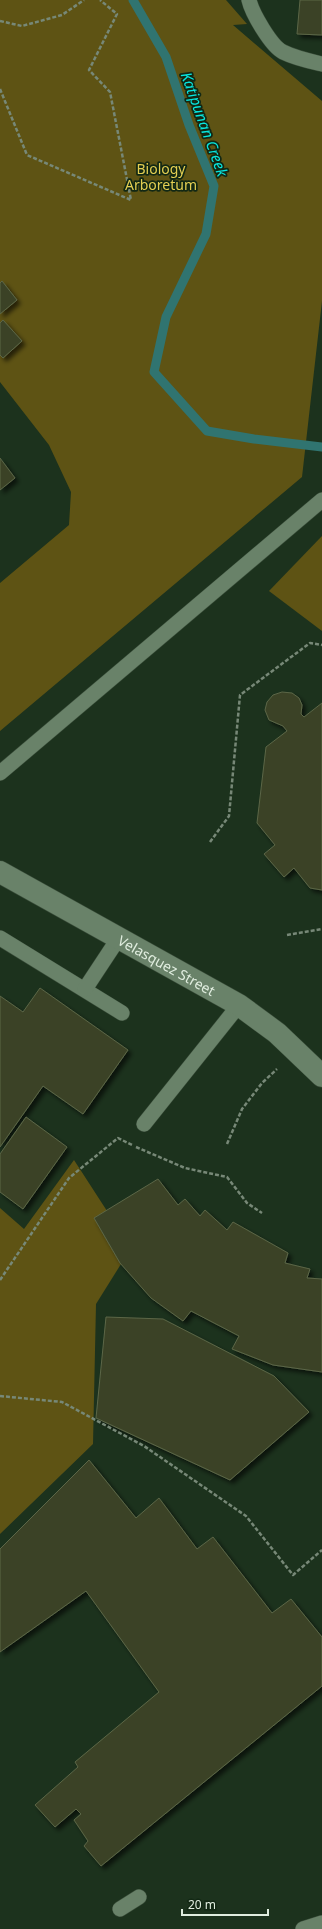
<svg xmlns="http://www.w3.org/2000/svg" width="322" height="1929" font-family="'Noto Sans',sans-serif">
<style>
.green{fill:#5e5314}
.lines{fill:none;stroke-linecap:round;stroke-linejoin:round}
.stream{stroke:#307470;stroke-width:9}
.building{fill:#3a4326;stroke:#5c6647;filter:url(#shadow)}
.service-casing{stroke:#3a4d3a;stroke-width:16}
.minor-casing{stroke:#3a4d3a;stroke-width:23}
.path{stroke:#787;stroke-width:2.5;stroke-dasharray:4 2;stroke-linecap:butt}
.service{stroke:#698269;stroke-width:15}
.minor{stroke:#698269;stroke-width:22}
.labels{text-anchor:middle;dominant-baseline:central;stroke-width:3.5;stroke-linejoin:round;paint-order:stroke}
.park-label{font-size:14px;fill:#e3ce52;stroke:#122814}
.street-label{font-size:14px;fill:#e0eddf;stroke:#122814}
.water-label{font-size:15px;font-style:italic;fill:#08e6df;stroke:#122814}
</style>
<defs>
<filter id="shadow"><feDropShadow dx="3.5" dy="3.5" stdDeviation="2" flood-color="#0009"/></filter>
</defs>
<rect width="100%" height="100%" fill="#1c321d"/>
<g class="green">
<polygon points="0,0 226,0 247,24 233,25 322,101 322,301 302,477 0,731 0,583 69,525 71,492 49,445 0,382"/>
<polygon points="322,536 322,631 269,591"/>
<polygon points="74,1160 131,1248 96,1304 93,1444 0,1534 0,1208 24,1229"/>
</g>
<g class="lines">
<polyline class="stream" points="133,0 166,57 189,125 214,186 206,234 166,317 154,372 207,431 254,439 322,447"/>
</g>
<g class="building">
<polygon points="300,0 322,0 322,35 297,34"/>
<polygon points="2,281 17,300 0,314 0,283"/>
<polygon points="3,320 22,341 3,358 0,355 0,323"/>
<polygon points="0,458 15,478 0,490"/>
<polygon points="282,692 292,693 299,698 302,705 301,714 304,717 322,703 322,890 310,888 294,868 284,877 264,854 275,845 257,823 266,747 287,731 283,726 269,720 265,710 267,702 273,695"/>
<polygon points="40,988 128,1050 83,1114 43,1086 0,1147 0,996 23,1012"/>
<polygon points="26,1117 67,1147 23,1209 0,1192 0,1154"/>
<polygon points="158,1179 178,1205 185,1199 200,1216 205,1210 227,1230 233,1222 288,1253 285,1263 310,1269 307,1278 322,1279 322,1372 273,1365 232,1349 239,1336 191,1311 183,1321 151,1298 120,1263 94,1218"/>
<polygon points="106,1317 163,1319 274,1376 309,1412 230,1480 96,1418"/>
<polygon points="89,1460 136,1518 159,1498 197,1549 213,1537 272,1613 291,1599 322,1637 322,1686 101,1866 84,1846 88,1841 74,1820 81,1814 76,1809 55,1827 35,1805 78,1767 75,1762 159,1692 86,1591 0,1652 0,1549"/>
</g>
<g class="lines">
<g class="service-casing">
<g id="service">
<path d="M249,0C252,13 271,46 283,52C295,58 309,61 322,64"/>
<polyline points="0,773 322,500"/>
<polyline points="0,938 122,1013"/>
<polyline points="85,989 118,939"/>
<polyline points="144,1124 239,1005"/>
<polyline points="120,1909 139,1897"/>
<polyline points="303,1929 322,1923"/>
</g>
</g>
<g class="minor-casing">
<g id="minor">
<path id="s1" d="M0,872L239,1005L277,1033L322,1076"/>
</g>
</g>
<g class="path">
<polyline points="0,21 22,26 62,15 84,0"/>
<polyline points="0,89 27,155 131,200 110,92 89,70 117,14 100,0"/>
<polyline points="210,842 229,816 240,695 310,643 322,645"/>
<polyline points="287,935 322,929"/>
<polyline points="227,1144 242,1109 262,1083 277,1069"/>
<polyline points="136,1147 185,1168 227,1177 247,1203 262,1213"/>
<polyline points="0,1280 69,1178 118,1138 132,1145"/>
<polyline points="0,1396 62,1402 144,1446 246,1516 293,1575 322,1550"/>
</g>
<use href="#service" class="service"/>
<use href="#minor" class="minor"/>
</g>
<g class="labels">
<g class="park-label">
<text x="161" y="168">Biology<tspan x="161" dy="16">Arboretum</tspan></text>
</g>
<g class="street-label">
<text stroke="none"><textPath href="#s1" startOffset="191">Velasquez Street</textPath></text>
</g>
<g class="water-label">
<text transform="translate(205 124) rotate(70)">Katipunan Creek</text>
</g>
</g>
<path d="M182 1909v6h86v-6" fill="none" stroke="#e0eddf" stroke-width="2"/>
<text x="188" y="1909" font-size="12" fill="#e0eddf" stroke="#122814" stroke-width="3" paint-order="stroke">20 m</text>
</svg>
